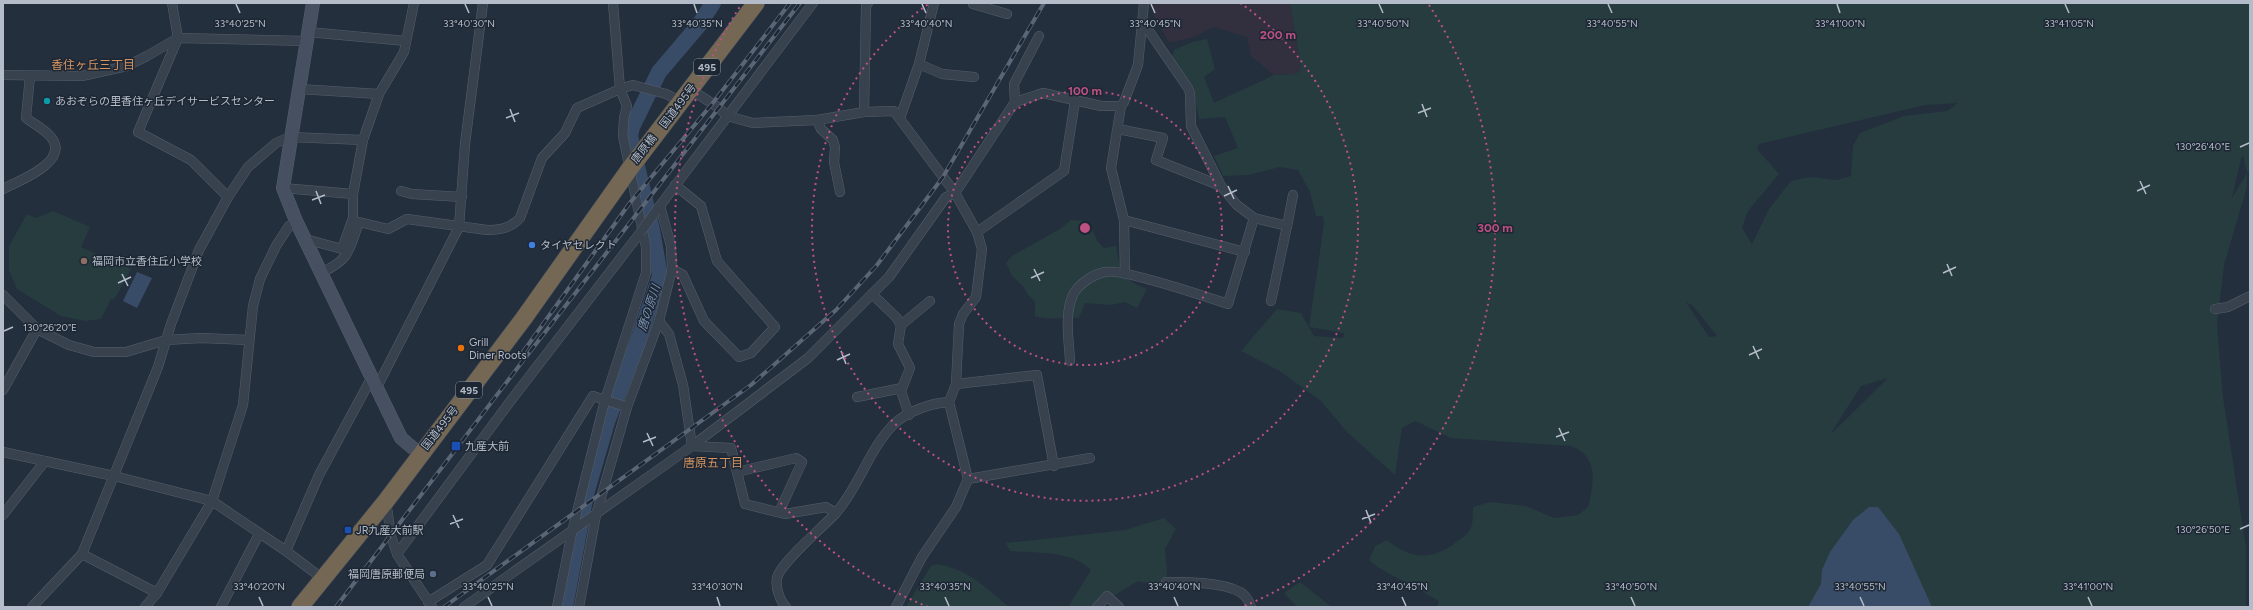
<svg xmlns="http://www.w3.org/2000/svg" width="2253" height="610" font-family="Figtree,'Noto Sans JP',sans-serif">
<style>
.medical{fill:#32303f}
.green{fill:#263c3f;fill-rule:evenodd}
.water{fill:#394c67}
.lines{fill:none;stroke-linecap:round;stroke-linejoin:round}
.river{stroke:#394c67;stroke-width:16}
.street-casing{stroke:#565f6c;stroke-width:10}
.secondary-casing{stroke:#565f6c;stroke-width:14}
.highway-casing{stroke:#434c59;stroke-width:18}
.street{stroke:#38414e;stroke-width:9}
.secondary{stroke:#465061;stroke-width:13}
.highway{stroke:#746855;stroke-width:17}
.rail-casing{stroke:#5a6575;stroke-width:4}
.rail{stroke:#1d2633;stroke-width:2.5;stroke-dasharray:8;stroke-linecap:butt}
.street-bridge-casing{stroke:#565f6c;stroke-width:10;stroke-linecap:butt}
.street-bridge{stroke:#38414e;stroke-width:9}
.ticks{fill:none;stroke:#b4bcc9;stroke-width:1.5}
.ring{fill:none;stroke:#bd5182;stroke-width:2;stroke-dasharray:2 4}
.culture-dot{fill:#0f9aa8;stroke:#1d2633;stroke-width:1.5}
.shop-dot{fill:#3f7fe0;stroke:#1d2633;stroke-width:1.5}
.education-dot{fill:#8d6e63;stroke:#1d2633;stroke-width:1.5}
.food-dot{fill:#e8710a;stroke:#1d2633;stroke-width:1.5}
.transit-dot{fill:#1a4fb4;stroke:#1d2633;stroke-width:1.5}
.service-dot{fill:#5c6f8a;stroke:#1d2633;stroke-width:1.5}
.labels{text-anchor:middle;dominant-baseline:central;stroke-width:3;stroke-linejoin:round;paint-order:stroke}
.shield{fill:#1d2633;stroke:#878f9c;stroke-width:1}
.shield-label{font-size:10px;font-weight:bold;fill:#b4bcc9}
.poi-label{font-size:11px;fill:#b4bcc9;stroke:#1d2633;text-anchor:start}
.street-label{font-size:11px;fill:#b4bcc9;stroke:#1d2633}
.neighbourhood-label{font-size:12px;fill:#d59563;stroke:#1d2633}
.water-label{font-size:12px;font-style:italic;fill:#7c92b1;stroke:#1d2633}
.ticks-label{font-size:10px;text-anchor:middle;fill:#b4bcc9;stroke:#1d2633;stroke-width:3;stroke-linejoin:round;paint-order:stroke}
.centre{fill:#bd5182;stroke:#1d2633;stroke-width:2}
.ring-label{font-size:12px;text-anchor:middle;font-weight:bold;fill:#bd5182;stroke:#1d2633;stroke-width:3;stroke-linejoin:round;paint-order:stroke}
</style>
<rect width="100%" height="100%" fill="#242f3e"/>
<polygon class="medical" points="1154,3 1290,3 1301,69 1296,74 1274,75 1251,56 1247,37 1214,27 1194,37 1173,42 1168,41 1154,16"/>
<g class="green">
<path d="M1290,3H2250V169L2247,173V187L2224,265L2217,325L2223,397L2246,548V607H1437L1439,601L1379,568L1369,560L1375,546L1387,540C1410,559 1431,561 1455,543C1460,539 1468,535 1471,528C1473,522 1473,513 1473,507L1490,502L1526,506L1554,518L1578,515L1588,507C1594,483 1599,455 1570,446L1451,438L1415,421L1402,428L1395,475L1347,432L1321,401L1278,370L1241,351L1277,309L1301,313L1314,336L1343,338L1344,333L1309,327L1324,224L1323,216H1316L1310,192L1298,170L1279,167L1249,175L1223,176L1214,156L1238,148L1225,117L1199,119L1192,85L1172,57L1174,50L1192,42L1207,39L1215,69L1204,77L1214,103L1274,75L1296,74L1301,69ZM1958,103L1947,111L1904,116L1860,133L1853,146L1851,176L1836,180L1810,177L1791,181L1769,209L1752,244L1742,228L1748,211L1779,174L1757,149L1759,144L1925,105ZM2243,155L2247,173L2232,198L2241,159ZM1686,302L1693,306L1717,336L1709,337ZM1888,378L1832,433H1831L1861,386Z"/>
<polygon points="53,211 90,227 81,247 131,269 114,300 111,299 101,319 85,321 61,316 17,289 9,270 9,246 27,214 36,218"/>
<path d="M1071,220L1088,221L1098,242L1104,248L1116,246C1120,270 1123,280 1147,289L1137,308L1125,302L1111,305L1085,303L1079,318C1064,317 1049,321 1035,316V301L1028,295L1023,286L1012,276L1006,263L1012,256L1060,229Z"/>
<path d="M1164,518L1176,529L1165,549L1167,571L1165,587L1138,581L1095,607H1068L1091,570C1072,550 1036,553 1010,551L1006,543L1125,530Z"/>
<path d="M937,564C966,568 988,589 1009,607H906L931,566Z"/>
<polygon points="1300,582 1329,605 1330,607 1297,607 1284,593"/>
</g>
<g class="water">
<polygon points="137,272 152,278 137,308 123,301"/>
<polygon points="1869,507 1878,507 1899,534 1932,607 1808,607 1821,584 1822,570 1830,552 1853,520"/>
</g>
<g class="lines">
<polyline class="river" points="565,607 586,494 607,422 637,344 660,276 652,230 630,136 632,127 659,72 699,25 713,3"/>
<g class="street-casing">
<g id="street">
<polyline points="172,3 178,38 138,132 191,160 228,197"/>
<polyline points="613,3 620,89 633,85 666,94 680,101"/>
<polyline points="973,4 1007,14"/>
<polyline points="1142,21 1188,88 1190,93 1191,126 1221,186"/>
<polyline points="308,32 406,41"/>
<polyline points="919,64 942,74 974,77"/>
<polyline points="3,75 82,76 127,66 147,56 178,38 306,41"/>
<polyline points="299,89 379,94"/>
<polyline points="690,89 719,108 727,116 753,123 817,120 864,112 894,111 955,193 977,232 982,249 976,297 963,314 959,324 956,384 949,402 968,479 956,507 922,557 896,607"/>
<polyline points="1015,102 1014,84 1039,36"/>
<polyline points="864,112 866,6 868,3"/>
<polyline points="900,118 919,64 934,3"/>
<polyline points="817,120 821,129 833,140 835,147 834,162 840,192"/>
<polyline points="283,188 353,194"/>
<path d="M3,189C18,181 71,162 51,137C44,129 34,124 26,118L30,76"/>
<polyline points="401,191 412,194 462,197"/>
<polyline points="660,206 671,246 672,269 659,321 669,334 683,385 692,446"/>
<polyline points="656,211 813,3"/>
<polyline points="1254,218 1287,226 1271,301"/>
<polyline points="1124,220 1245,252"/>
<polyline points="1287,226 1293,195"/>
<polyline points="977,232 1064,171 1075,101"/>
<polyline points="305,239 342,249 353,218 353,194 363,140 379,94 404,52 414,3"/>
<polyline points="672,269 683,275 704,321 739,357 751,353 775,327 717,261 701,206 675,185"/>
<path d="M321,273C350,259 349,251 359,222L388,229L407,219L487,230C500,230 511,228 520,218L542,158L565,133L577,108L620,89L627,106L624,118L623,136L646,247V273L605,400L572,532L557,607"/>
<polyline points="1125,274 1124,220 1111,168 1121,106 1124,102 1138,65 1144,3"/>
<polyline points="872,294 896,317 901,325 898,344 910,368 901,391 909,415"/>
<polyline points="3,295 37,329 69,345 94,352 126,352 166,340 201,338 249,340"/>
<polyline points="2215,309 2228,307 2250,296"/>
<polyline points="901,325 930,301"/>
<path d="M1070,361C1069,341 1064,314 1073,295C1078,284 1094,274 1105,272C1121,268 1207,297 1228,304L1254,218L1237,205L1221,186L1156,160L1163,138L1118,129"/>
<polyline points="956,384 1037,375 1054,466"/>
<polyline points="377,387 459,227 465,144 483,3"/>
<polyline points="3,390 37,329"/>
<polyline points="857,397 902,388"/>
<polyline points="692,446 731,448 745,504 785,514 826,507 836,513"/>
<polyline points="3,452 114,476 212,501 286,551 323,579"/>
<polyline points="737,472 796,458 802,462 779,512"/>
<polyline points="968,479 1090,458"/>
<polyline points="386,501 391,536 397,554 432,607"/>
<polyline points="3,515 45,461"/>
<polyline points="286,551 319,475 372,377"/>
<polyline points="82,554 157,593"/>
<polyline points="397,554 512,399 640,233"/>
<path d="M1166,582C1187,582 1222,582 1240,592C1246,595 1249,601 1251,607"/>
<polyline points="428,602 487,565 593,396 627,407"/>
<polyline points="32,607 82,554 158,367 171,324 199,250 228,197 248,167 276,143 290,137 363,140"/>
<polyline points="145,607 157,593 212,501 243,405 253,306 260,279 276,246 289,226 296,221"/>
<polyline points="221,607 259,534"/>
<polyline points="464,607 692,446 808,358 889,277 946,197 955,193 1015,102 1043,93 1101,106 1121,106"/>
<polyline points="579,607 596,515 627,407 659,321"/>
<path d="M786,607C780,601 775,587 777,578C780,563 823,527 836,513C860,485 869,449 894,424C908,411 931,403 949,402"/>
<polyline points="1097,607 1107,596 1119,607"/>
</g>
</g>
<g class="secondary-casing">
<polyline id="secondary" points="313,3 283,188 296,221 401,438 420,454"/>
</g>
<g class="highway-casing">
<polyline id="highway" points="300,607 386,501 524,318 631,167 756,3"/>
</g>
<use href="#street" class="street"/>
<use href="#secondary" class="secondary"/>
<use href="#highway" class="highway"/>
<g class="rail-casing">
<g id="rail">
<polyline points="523,352 629,204 712,104 790,3"/>
<polyline points="336,607 522,362 800,3"/>
<polyline points="444,607 751,385 836,310 877,265 943,177 1044,3"/>
</g>
</g>
<use href="#rail" class="rail"/>
<g class="street-bridge-casing">
<polyline id="street-bridge" points="640,233 656,211"/>
</g>
<use href="#street-bridge" class="street-bridge"/>
</g>
<path class="ticks" d="M236,4L240,13M465,4L469,13M694,4L697,13M922,4L926,13M1151,4L1155,13M1379,4L1383,13M1608,4L1612,13M1837,4L1840,13M2065,4L2069,13M1422,104L1427,117M510,109L515,122M1418,113L1431,108M506,118L519,113M2240,147L2249,143M2140,181L2146,194M1228,186L1234,199M316,191L321,204M2137,191L2150,185M1224,196L1237,190M312,200L325,195M1947,264L1952,276M1034,269L1040,281M1943,273L1956,267M122,274L128,286M1031,278L1044,272M118,283L131,277M4,331L13,327M1753,346L1759,359M841,351L846,364M1749,355L1762,349M837,360L850,354M1559,428L1565,441M647,433L653,446M1556,437L1569,432M643,442L656,437M1366,510L1371,523M453,515L459,528M1362,519L1375,514M450,524L463,519M2240,529L2249,525M259,597L263,606M488,597L492,606M717,597L720,606M945,597L949,606M1174,597L1178,606M1402,597L1406,606M1631,597L1635,606M1860,597L1864,606M2088,597L2092,606"/>
<g class="ring">
<circle cx="1085" cy="228" r="137"/>
<path d="M1240 3A273 273 0 1 1 930 3"/>
<path d="M928 607A410 410 0 0 1 741 5M1429 5A410 410 0 0 1 1242 607"/>
</g>
<circle class="culture-dot" cx="47" cy="101" r="4"/>
<circle class="shop-dot" cx="532" cy="245" r="4"/>
<circle class="education-dot" cx="84" cy="261" r="4"/>
<circle class="food-dot" cx="461" cy="348" r="4"/>
<g class="transit-dot">
<rect x="451" y="441" width="10" height="10" rx="2"/>
<rect x="344" y="526" width="8" height="8" rx="2"/>
</g>
<circle class="service-dot" cx="433" cy="574" r="4"/>
<g class="labels">
<g class="shield">
<rect x="694" y="59" width="26" height="16" rx="3"/>
<rect x="456" y="382" width="26" height="16" rx="3"/>
</g>
<g class="shield-label">
<text x="707" y="67">495</text>
<text x="469" y="390">495</text>
</g>
<g class="poi-label">
<text x="55" y="101">あおぞらの里香住ヶ丘デイサービスセンター</text>
<text x="540" y="245">タイヤセレクト</text>
<text x="92" y="261">福岡市立香住丘小学校</text>
<text x="469" y="342">Grill<tspan x="469" dy="13">Diner Roots</tspan></text>
<text x="465" y="446">九産大前</text>
<text x="356" y="530">JR九産大前駅</text>
<text x="425" y="574" text-anchor="end">福岡唐原郵便局</text>
</g>
<g class="street-label">
<text transform="translate(678 106) rotate(-53)">国道495号</text>
<text transform="translate(644 149) rotate(-52)">唐原橋</text>
<text transform="translate(440 428) rotate(-52)">国道495号</text>
</g>
<g class="neighbourhood-label">
<text x="93" y="65">香住ヶ丘三丁目</text>
<text x="713" y="463">唐原五丁目</text>
</g>
<g class="water-label">
<text transform="translate(649 308) rotate(-72)">唐の原川</text>
</g>
</g>
<g class="ticks-label">
<text x="240" y="27">33°40'25"N</text>
<text x="469" y="27">33°40'30"N</text>
<text x="697" y="27">33°40'35"N</text>
<text x="926" y="27">33°40'40"N</text>
<text x="1155" y="27">33°40'45"N</text>
<text x="1383" y="27">33°40'50"N</text>
<text x="1612" y="27">33°40'55"N</text>
<text x="1840" y="27">33°41'00"N</text>
<text x="2069" y="27">33°41'05"N</text>
<text x="2203" y="150">130°26'40"E</text>
<text x="50" y="331">130°26'20"E</text>
<text x="2203" y="533">130°26'50"E</text>
<text x="259" y="590">33°40'20"N</text>
<text x="488" y="590">33°40'25"N</text>
<text x="717" y="590">33°40'30"N</text>
<text x="945" y="590">33°40'35"N</text>
<text x="1174" y="590">33°40'40"N</text>
<text x="1402" y="590">33°40'45"N</text>
<text x="1631" y="590">33°40'50"N</text>
<text x="1860" y="590">33°40'55"N</text>
<text x="2088" y="590">33°41'00"N</text>
</g>
<circle cx="1085" cy="228" r="6" class="centre"/>
<g class="ring-label">
<text x="1278" y="39">200 m</text>
<text x="1085" y="95">100 m</text>
<text x="1495" y="232">300 m</text>
</g>
<rect width="2253" height="610" fill="none" stroke="#b4bcc9" stroke-width="8"/>
</svg>
